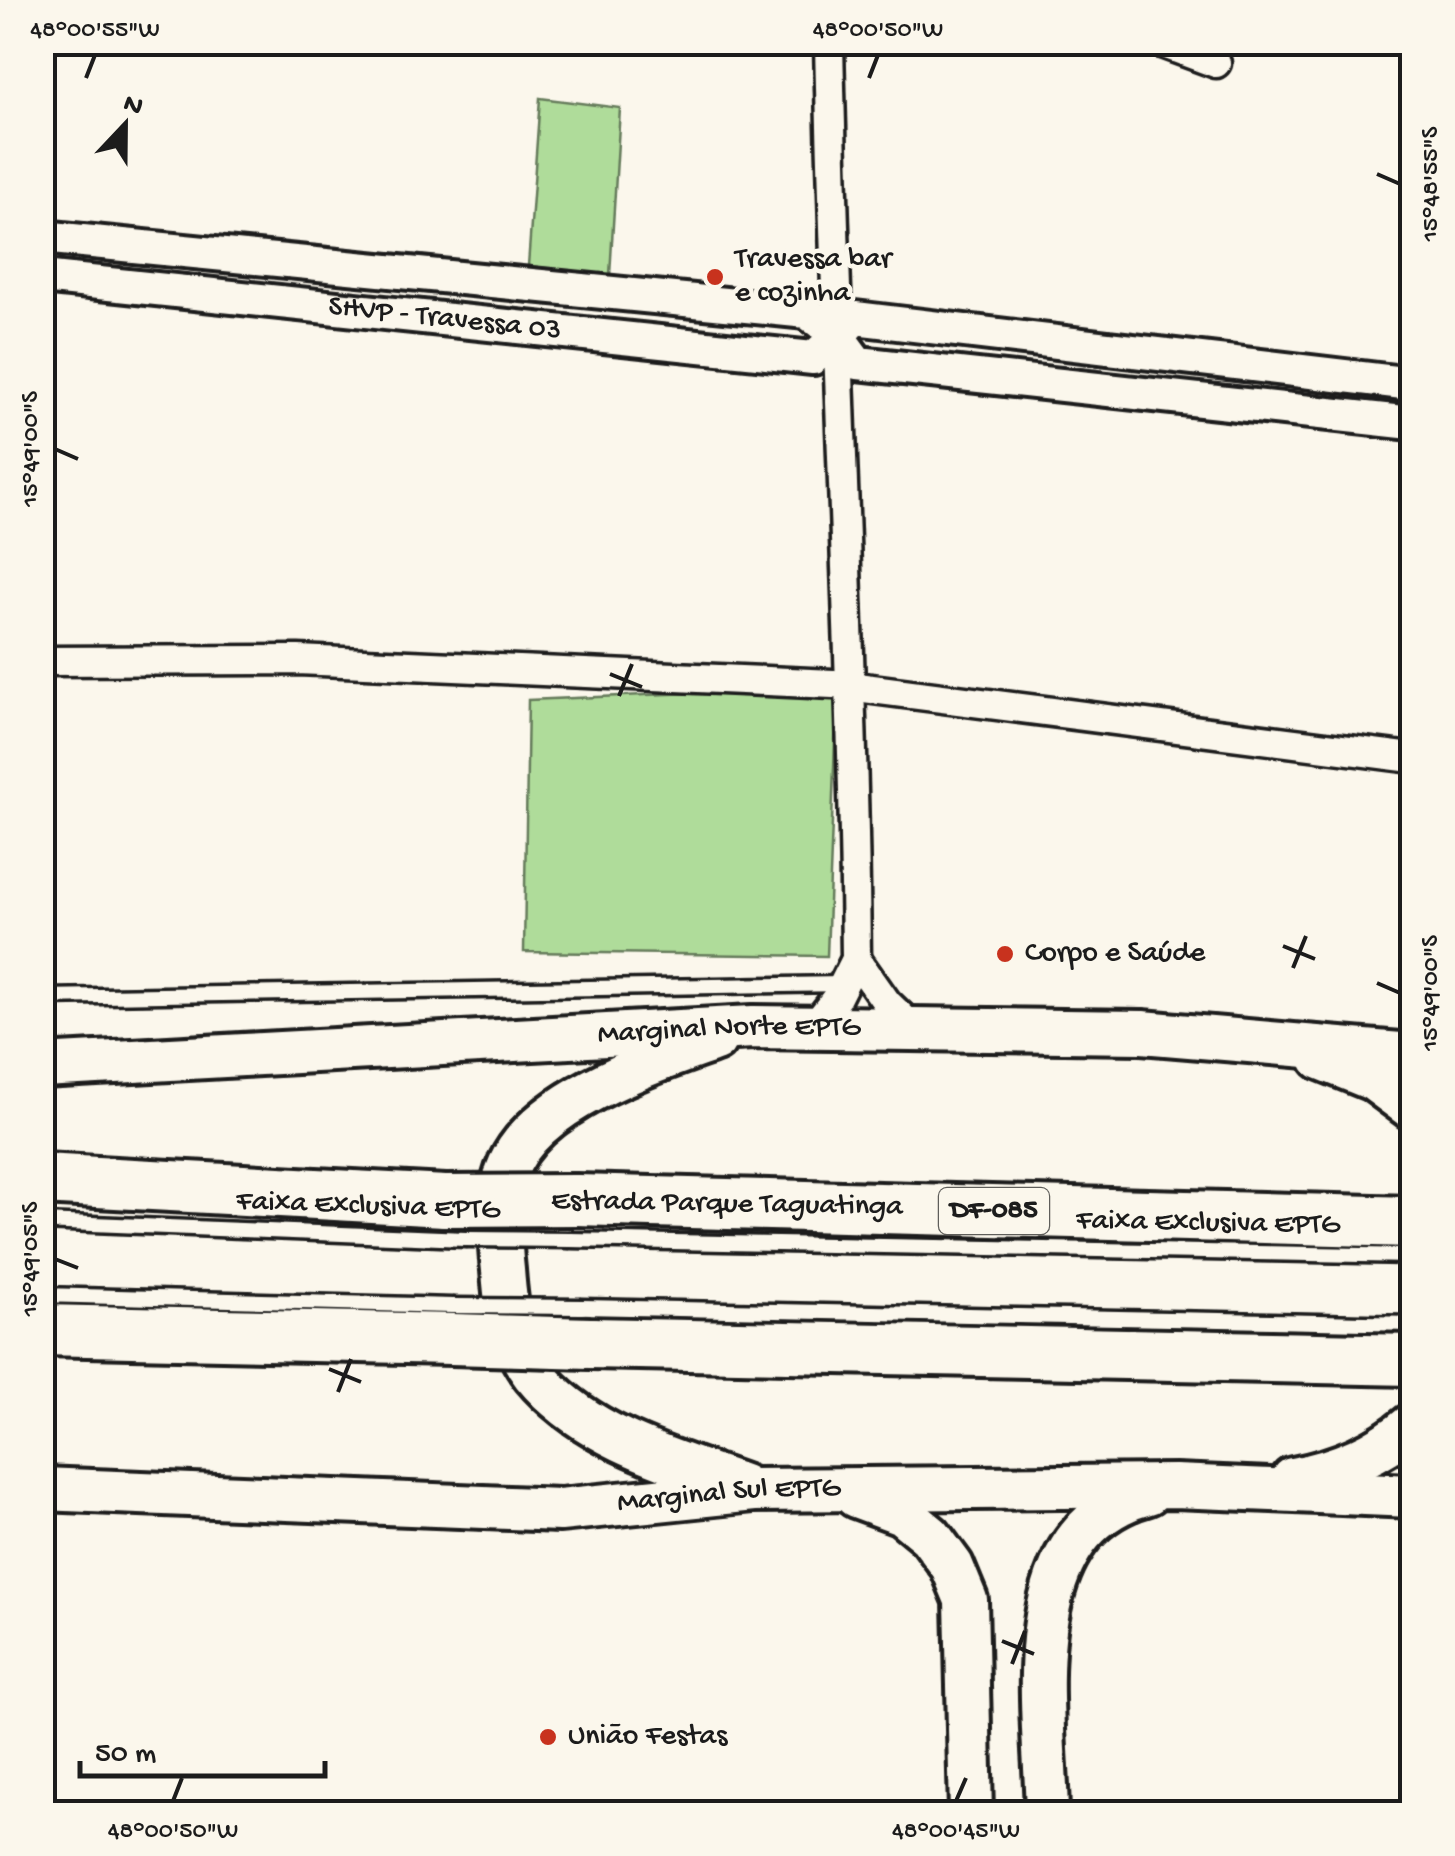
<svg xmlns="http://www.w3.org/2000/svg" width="1455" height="1856" font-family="'Gochi Hand',sans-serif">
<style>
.green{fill:#afdc9a;stroke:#667c5b;stroke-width:2.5}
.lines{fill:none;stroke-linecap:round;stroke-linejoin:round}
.service-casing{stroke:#1c1c1c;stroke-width:21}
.minor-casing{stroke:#1c1c1c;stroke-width:35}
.tertiary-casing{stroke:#1c1c1c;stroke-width:40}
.primary-casing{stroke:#1c1c1c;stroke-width:50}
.motorway-casing{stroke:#1c1c1c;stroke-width:58}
.service{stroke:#fbf7ec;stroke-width:14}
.minor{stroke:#fbf7ec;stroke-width:28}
.tertiary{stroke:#fbf7ec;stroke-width:32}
.primary{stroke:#fbf7ec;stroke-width:42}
.motorway{stroke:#fbf7ec;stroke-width:50}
.service-bridge-casing{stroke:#1c1c1c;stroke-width:21;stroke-linecap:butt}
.motorway-bridge-casing{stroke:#1c1c1c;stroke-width:58;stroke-linecap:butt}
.service-bridge{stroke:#fbf7ec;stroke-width:14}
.motorway-bridge{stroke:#fbf7ec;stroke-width:50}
.ticks{fill:none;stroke:#1c1c1c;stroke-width:4}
.poi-dot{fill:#c8321e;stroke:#fbf7ec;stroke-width:4}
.labels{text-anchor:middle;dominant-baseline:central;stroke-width:9;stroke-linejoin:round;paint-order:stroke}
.shield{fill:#fbf7ec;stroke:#5f5e5a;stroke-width:2.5}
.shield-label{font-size:28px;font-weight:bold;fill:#1c1c1c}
.poi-label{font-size:30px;fill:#1c1c1c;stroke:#fbf7ec;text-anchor:start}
.street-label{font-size:30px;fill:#1c1c1c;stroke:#fbf7ec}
.neatline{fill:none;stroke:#1c1c1c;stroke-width:4}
.ticks-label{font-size:25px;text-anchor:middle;fill:#1c1c1c}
</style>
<rect width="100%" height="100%" fill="#fbf7ec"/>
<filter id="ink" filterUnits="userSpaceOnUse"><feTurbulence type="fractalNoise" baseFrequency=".01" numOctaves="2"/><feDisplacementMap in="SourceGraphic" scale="20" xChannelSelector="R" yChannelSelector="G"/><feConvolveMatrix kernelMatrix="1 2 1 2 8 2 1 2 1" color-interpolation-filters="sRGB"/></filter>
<g filter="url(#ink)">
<g class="green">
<polygon points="540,98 620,108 610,275 528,266"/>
<polygon points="837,687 827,956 524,952 528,700"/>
</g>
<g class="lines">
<g class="service-casing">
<g id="service">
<polyline points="42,997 844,984"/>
<polyline points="42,1222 465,1239"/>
<polyline points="570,1240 1412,1256"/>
<polyline points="42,1295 453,1306"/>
<polyline points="582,1307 1412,1324"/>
</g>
</g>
<g class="minor-casing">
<g id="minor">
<polyline points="1159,42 1216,63"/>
<polyline points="42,661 298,660 833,684 1412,758"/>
<polyline points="856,959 887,1003 911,1026"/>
<path d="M814,1027L837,997L856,959C853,653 835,348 829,42"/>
</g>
</g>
<g class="tertiary-casing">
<g id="tertiary">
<polyline points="42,237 807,312 838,336 855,318 1412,384"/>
<path id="s1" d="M42,277L813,358L838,336L858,363L1412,423"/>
</g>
</g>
<g class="primary-casing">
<g id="primary">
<path d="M715,1040C649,1064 516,1105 503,1186C498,1214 500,1243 503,1270C506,1312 511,1351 541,1383C594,1440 673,1461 743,1486"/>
<polyline points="1321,1058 1373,1079 1412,1108"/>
<path id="s2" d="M42,1066L753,1027L1142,1032L1412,1055"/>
<path d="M1293,1479C1338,1471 1378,1454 1412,1425"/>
<path id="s3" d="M42,1489L560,1510L754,1490L1175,1486L1412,1496"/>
<polyline points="856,1496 902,1513 930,1536 952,1566 966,1600 971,1814"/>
<path d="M1047,1814C1045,1705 1011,1530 1148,1493"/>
</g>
</g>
<g class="motorway-casing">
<g id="motorway">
<polyline points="42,1179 445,1201"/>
<polyline points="576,1200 1412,1222"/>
<polyline points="42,1330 452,1339"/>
<polyline points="590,1343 1412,1360"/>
</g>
</g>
<use href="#service" class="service"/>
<use href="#minor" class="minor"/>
<use href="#tertiary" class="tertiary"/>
<use href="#primary" class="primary"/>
<use href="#motorway" class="motorway"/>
<g class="service-bridge-casing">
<g id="service-bridge">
<polyline points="465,1239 570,1240"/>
<polyline points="453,1306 582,1307"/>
</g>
</g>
<g class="motorway-bridge-casing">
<g id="motorway-bridge">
<polyline points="445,1201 576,1200"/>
<polyline points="452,1339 590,1343"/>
</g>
</g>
<use href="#service-bridge" class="service-bridge"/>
<use href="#motorway-bridge" class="motorway-bridge"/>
</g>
</g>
<path class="ticks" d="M86,78L95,55M869,78L878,55M1377,174L1400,184M55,449L78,459M610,674L642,687M619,696L632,664M1283,946L1315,959M1293,968L1306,936M1377,983L1400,993M55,1259L78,1268M329,1369L361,1382M338,1392L351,1359M1002,1641L1034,1654M1012,1664L1025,1631M173,1801L182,1778M956,1801L966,1778"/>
<g class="poi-dot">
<circle cx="715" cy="277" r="10"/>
<circle cx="1005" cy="954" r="10"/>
<circle cx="548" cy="1737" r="10"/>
</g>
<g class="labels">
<rect class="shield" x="939" y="1188" width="110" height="46" rx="8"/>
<g class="shield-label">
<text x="994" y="1211">DF-085</text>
</g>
<g class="poi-label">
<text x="735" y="260">Travessa bar<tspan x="735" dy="34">e cozinha</tspan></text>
<text x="1025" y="954">Corpo e Saúde</text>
<text x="568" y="1737">União Festas</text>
</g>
<g class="street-label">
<text stroke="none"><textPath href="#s1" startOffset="405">SHVP - Travessa 03</textPath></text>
<text stroke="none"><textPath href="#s2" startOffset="688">Marginal Norte EPTG</textPath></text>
<text transform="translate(727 1205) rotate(1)">Estrada Parque Taguatinga</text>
<text transform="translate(368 1207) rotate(2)">Faixa Exclusiva EPTG</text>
<text transform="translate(1208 1224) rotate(1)">Faixa Exclusiva EPTG</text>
<text stroke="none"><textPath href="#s3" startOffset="688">Marginal Sul EPTG</textPath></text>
</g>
</g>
<rect width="1455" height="1856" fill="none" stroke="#fbf7ec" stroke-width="110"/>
<g transform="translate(125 125) rotate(22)" stroke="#fbf7ec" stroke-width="8" paint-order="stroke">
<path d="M0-8L18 38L0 25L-18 38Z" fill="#1c1c1c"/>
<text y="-15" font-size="28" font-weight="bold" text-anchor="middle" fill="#1c1c1c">N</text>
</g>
<path d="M80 1761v15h245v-15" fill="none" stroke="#1c1c1c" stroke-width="5"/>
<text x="95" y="1761" font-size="30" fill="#1c1c1c" stroke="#fbf7ec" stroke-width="8" paint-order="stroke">50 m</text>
<rect x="55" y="55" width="1345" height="1746" class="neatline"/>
<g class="ticks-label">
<text x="95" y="36">48°00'55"W</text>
<text x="878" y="36">48°00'50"W</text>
<text transform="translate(1428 184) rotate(-90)" y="9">15°48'55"S</text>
<text transform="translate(28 449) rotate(-90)" y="9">15°49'00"S</text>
<text transform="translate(1428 993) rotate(-90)" y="9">15°49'00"S</text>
<text transform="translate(28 1259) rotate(-90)" y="9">15°49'05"S</text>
<text x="173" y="1837">48°00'50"W</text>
<text x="956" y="1837">48°00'45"W</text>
</g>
</svg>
